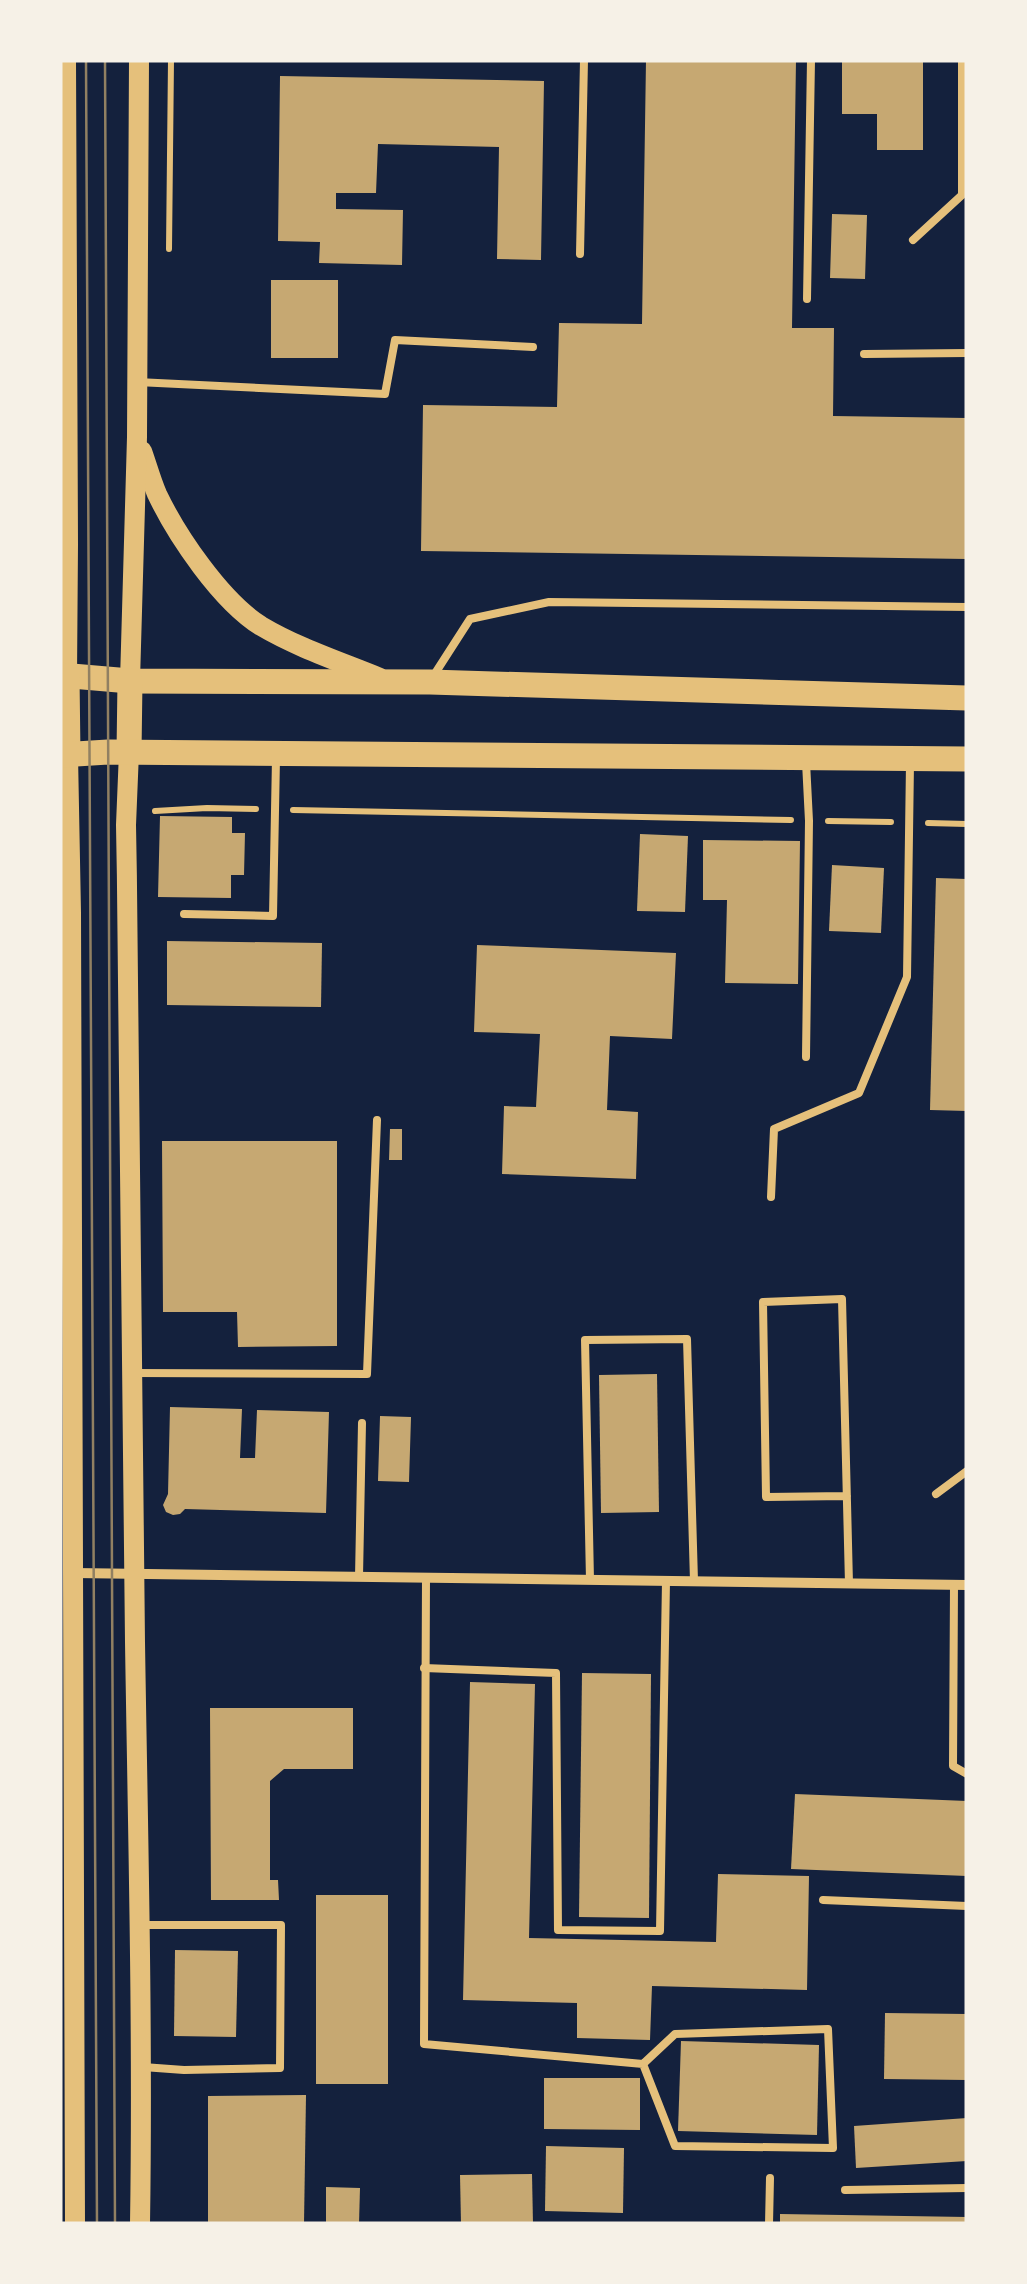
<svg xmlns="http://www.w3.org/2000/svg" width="1027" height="2284" font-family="Lato,sans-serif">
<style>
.building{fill:#c6a872}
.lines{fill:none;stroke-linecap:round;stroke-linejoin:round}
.path{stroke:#e5c07b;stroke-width:6}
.service{stroke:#e5c07b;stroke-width:8}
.minor{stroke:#e5c07b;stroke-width:10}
.secondary{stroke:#e5c07b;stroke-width:20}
.primary{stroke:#e5c07b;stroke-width:25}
.tram{stroke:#918062;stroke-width:2.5}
</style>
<rect width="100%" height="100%" fill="#14213d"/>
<g class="building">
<polygon points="646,60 796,60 792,328 834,328 833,416 967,418 967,559 421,551 423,405 557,407 559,323 642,324"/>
<polygon points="842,60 923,60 923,150 877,150 877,114 842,114"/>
<polygon points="280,76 544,81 541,260 497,259 499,147 378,144 376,193 336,193 336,209 403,210 402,265 319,263 320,242 278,241"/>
<polygon points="832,214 867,215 865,279 830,278"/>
<rect x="271" y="280" width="67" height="78"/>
<polygon points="160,816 232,817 232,833 245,833 244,875 231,875 231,898 158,897"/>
<polygon points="640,834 688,836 685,912 637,911"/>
<polygon points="703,840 800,841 798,984 725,983 727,900 703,900"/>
<polygon points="832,865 884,868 881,933 829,931"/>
<polygon points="936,878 967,879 967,1111 930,1110"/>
<polygon points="167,941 322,943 321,1007 167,1005"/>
<polygon points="477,945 676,953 672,1039 610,1036 607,1110 638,1112 636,1179 502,1174 504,1106 536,1107 540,1034 474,1032"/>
<polygon points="390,1129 402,1129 402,1160 389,1160"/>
<polygon points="162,1141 337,1141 337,1346 238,1347 237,1312 163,1312"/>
<polygon points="657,1374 659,1512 601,1513 599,1375"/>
<polygon points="170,1407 242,1409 240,1458 255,1458 257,1410 329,1412 326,1513 185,1509 180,1514 173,1515 166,1512 163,1505 168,1494"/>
<polygon points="380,1416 411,1417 409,1482 378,1481"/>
<polygon points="582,1673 651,1674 649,1918 579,1917"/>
<polygon points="470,1682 535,1684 529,1938 716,1942 718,1874 809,1876 807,1990 652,1986 650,2040 577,2038 577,2003 463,2000"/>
<polygon points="210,1708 353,1708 353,1769 284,1769 270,1781 270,1880 278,1880 279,1900 211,1900"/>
<polygon points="795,1794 967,1801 967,1876 791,1869"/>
<rect x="316" y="1895" width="72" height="189"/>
<polygon points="175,1950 238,1951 236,2037 174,2036"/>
<polygon points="885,2013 967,2014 967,2080 884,2079"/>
<polygon points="681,2041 819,2045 817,2135 678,2131"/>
<polygon points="544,2078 640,2078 640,2130 544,2129"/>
<polygon points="306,2095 304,2224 208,2224 208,2096"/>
<polygon points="967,2118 967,2161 856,2168 854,2126"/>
<polygon points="546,2146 624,2148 623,2213 545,2211"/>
<polygon points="532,2174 533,2224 461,2224 460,2175"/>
<polygon points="326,2187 360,2188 359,2224 326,2223"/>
<polygon points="780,2214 967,2217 967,2224 780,2224"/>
</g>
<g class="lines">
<g class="path">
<polyline points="169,249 171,60"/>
<polyline points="293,810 791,820"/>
<polyline points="155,811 207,808 256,809"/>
<polyline points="828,821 891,822"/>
<polyline points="928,823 967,824"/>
</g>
<g class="service">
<polyline points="913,240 962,195 962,60"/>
<polyline points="580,254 584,60"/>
<polyline points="807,299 811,60"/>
<polyline points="864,354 967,353"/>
<polyline points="137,382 385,394 395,340 533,347"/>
<polyline points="434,675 470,619 549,602 967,607"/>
<polyline points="184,914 273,916 276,758"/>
<polyline points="806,1057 809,821 806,762"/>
<polyline points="771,1197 774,1129 859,1093 907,977 910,763"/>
<polyline points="134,1373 367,1374 377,1120"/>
<polyline points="936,1494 967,1471"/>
<polyline points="847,1496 766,1497 763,1302 842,1299 849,1584"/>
<polyline points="359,1577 362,1423"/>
<polyline points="426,1578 424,2044 643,2064 675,2034 828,2029 833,2148 675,2146 643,2064"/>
<polyline points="590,1580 585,1340 687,1339 694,1581"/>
<polyline points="954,1585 953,1766 967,1774"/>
<polyline points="424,1668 556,1673 558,1930 660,1931 666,1581"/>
<polyline points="823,1900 967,1906"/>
<polyline points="141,1925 281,1925 280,2068 184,2070 143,2067"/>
<polyline points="845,2190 967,2188"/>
<polyline points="769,2224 770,2178"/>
</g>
<polyline class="minor" points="74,1573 967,1585"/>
<g class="secondary">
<polyline points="66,60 68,544 67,676"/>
<path d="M142,451C147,465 151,480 157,494C177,536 221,601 261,626C298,648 341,662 380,678"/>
<polyline points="130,681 137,437 139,60"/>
<path d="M129,752L126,825C131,1097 132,1369 135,1642C138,1836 143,2030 140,2224"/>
<polyline points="68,755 71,913 75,2224"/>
</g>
<g class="primary">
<polyline points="60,675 130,681 430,682 967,698"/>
<polyline points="67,676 68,755"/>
<polyline points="129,752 130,681"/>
<polyline points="60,755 108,752 967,759"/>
</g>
<g class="tram">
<polyline points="86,60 97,2224"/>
<polyline points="105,60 115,2224"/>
</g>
</g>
<rect width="1027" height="2284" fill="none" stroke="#f6f1e7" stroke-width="125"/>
</svg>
